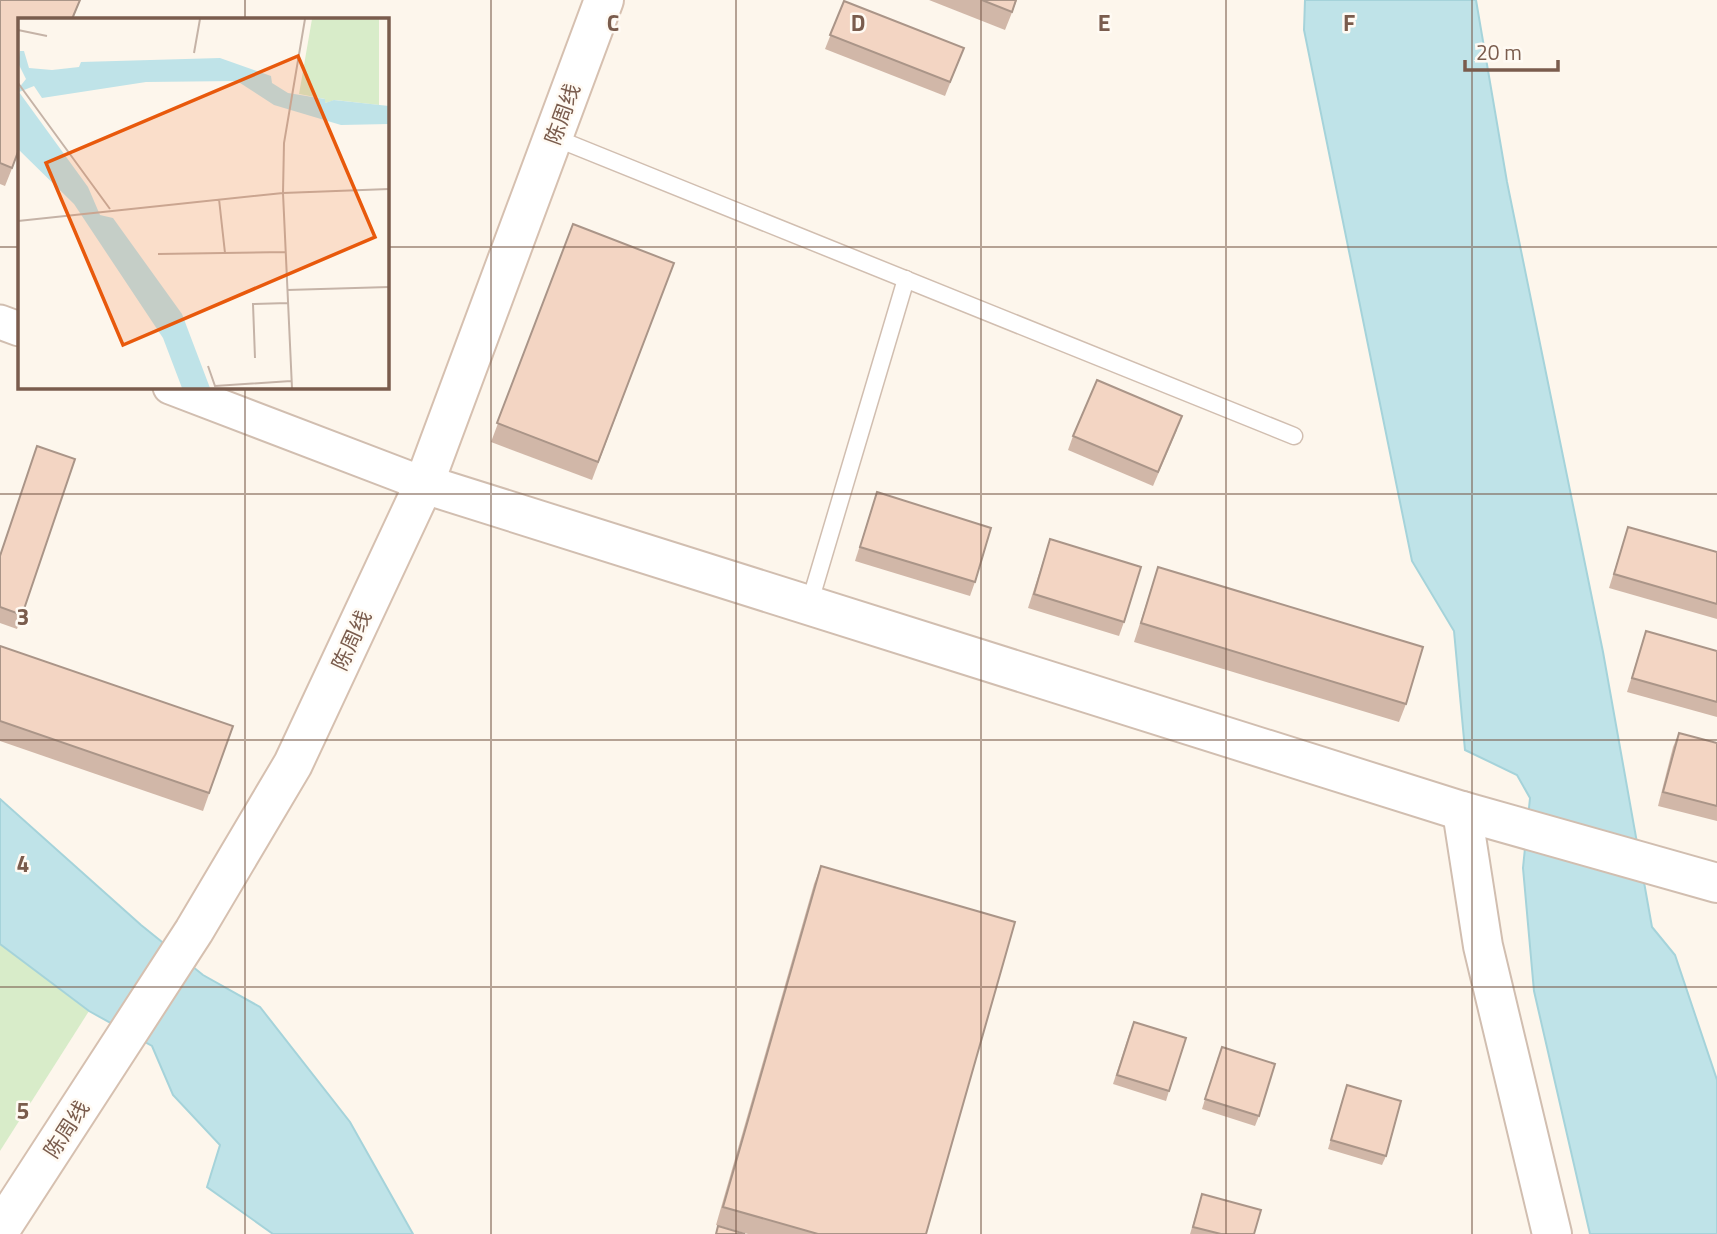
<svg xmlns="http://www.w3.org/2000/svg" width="1717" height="1234" font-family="'Titillium Web','Noto Sans SC',sans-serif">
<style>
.green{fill:#d8ecc9}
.water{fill:#bfe3e8;stroke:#a5d3da;stroke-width:2}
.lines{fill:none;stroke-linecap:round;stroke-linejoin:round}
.service-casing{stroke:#d1beb0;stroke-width:19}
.minor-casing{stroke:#d1beb0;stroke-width:37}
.tertiary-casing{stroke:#d1beb0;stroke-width:42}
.secondary-casing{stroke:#d6c0b0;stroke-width:42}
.service{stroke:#fff;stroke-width:16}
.minor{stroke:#fff;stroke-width:33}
.tertiary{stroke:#fff;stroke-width:38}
.secondary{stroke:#fff;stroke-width:38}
.wall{fill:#d1b7a8}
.building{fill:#f3d5c3;stroke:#aa9588;stroke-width:2}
.grid{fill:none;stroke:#7a5c4d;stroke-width:2;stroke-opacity:0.55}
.labels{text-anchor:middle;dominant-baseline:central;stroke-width:5;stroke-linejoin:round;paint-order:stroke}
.street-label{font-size:21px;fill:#7a5c4d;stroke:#fffaf3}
.inset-road{fill:none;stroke:#c5b3a7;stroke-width:2}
.view{fill:#e8590c;fill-opacity:0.15;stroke:#e8590c;stroke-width:3.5}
.inset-edge{fill:none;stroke:#7a5c4d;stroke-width:3.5}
.grid-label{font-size:23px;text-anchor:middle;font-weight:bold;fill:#7a5c4d;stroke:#fffaf3;stroke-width:5;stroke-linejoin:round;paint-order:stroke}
</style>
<rect width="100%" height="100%" fill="#fdf6ec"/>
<polygon class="green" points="0,944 89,1011 0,1151"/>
<g class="water">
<polygon points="1305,0 1476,0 1507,182 1603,652 1652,927 1675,955 1717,1080 1717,1234 1590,1234 1534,991 1523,868 1530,798 1517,775 1465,750 1454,631 1412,561 1304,30"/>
<polygon points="0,799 141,925 203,975 260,1007 350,1122 413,1234 273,1234 207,1187 220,1145 173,1095 152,1046 89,1011 0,944"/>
</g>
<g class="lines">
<g class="service-casing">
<g id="service">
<polyline points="553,137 1294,436"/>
<polyline points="809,605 906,279"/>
</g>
</g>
<g class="minor-casing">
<g id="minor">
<polyline points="0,322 19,329"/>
<polyline points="170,387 424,484"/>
</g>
</g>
<g class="tertiary-casing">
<g id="tertiary">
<polyline points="424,484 1462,811 1717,883"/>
<polyline points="1462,811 1483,946 1552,1234"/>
</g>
</g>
<g class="secondary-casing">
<polyline id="secondary" points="0,1230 194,931 293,764 424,484 604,0"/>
</g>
<use href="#service" class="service"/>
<use href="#minor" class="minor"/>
<use href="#tertiary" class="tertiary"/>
<use href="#secondary" class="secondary"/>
</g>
<g class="wall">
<polygon points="0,0 80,0 73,19 19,19 19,151 5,186 0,184"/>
<polygon points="929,0 1017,0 1005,30"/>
<polygon points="844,1 964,48 945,96 825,49"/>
<polygon points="573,224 674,263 592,480 491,442"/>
<polygon points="1177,430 1153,486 1068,450 1073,436"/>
<polygon points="75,459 17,629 0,623 0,555"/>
<polygon points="877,492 975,582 970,596 855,561"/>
<polygon points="1628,527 1717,552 1717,619 1609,588"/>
<polygon points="1050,539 1124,622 1119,636 1028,608"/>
<polygon points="1158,567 1406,704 1399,722 1134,642"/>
<polygon points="1646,631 1717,651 1717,717 1627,692"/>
<polygon points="0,646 233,726 203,811 0,741"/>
<polygon points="1679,733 1717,743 1717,821 1658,806 1673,747"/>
<polygon points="821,866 926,1234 748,1234 716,1225 814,884"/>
<polygon points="1130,1031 1169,1091 1166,1101 1113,1084"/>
<polygon points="1218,1057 1259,1116 1255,1126 1202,1109"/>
<polygon points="1347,1085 1386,1156 1382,1165 1328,1149"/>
<polygon points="1202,1194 1254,1234 1190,1234"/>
</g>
<g class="building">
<polygon points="0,0 80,0 72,19 19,19 19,149 12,168 0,163"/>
<polygon points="982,0 1016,0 1012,12"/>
<polygon points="844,1 964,48 950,82 830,35"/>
<polygon points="573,224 674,263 598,462 497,423"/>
<polygon points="1097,380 1182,416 1158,472 1073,436"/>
<polygon points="37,446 75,459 22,615 0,607 0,556"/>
<polygon points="877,492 991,528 975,582 860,547"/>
<polygon points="1628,527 1717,552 1717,604 1614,574"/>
<polygon points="1050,539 1141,567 1124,622 1034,594"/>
<polygon points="1158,567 1423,647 1406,704 1141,623"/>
<polygon points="1646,631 1717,651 1717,702 1632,678"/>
<polygon points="0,646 233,726 209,793 0,721"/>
<polygon points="1679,733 1717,743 1717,806 1663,792"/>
<polygon points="821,866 1015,922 926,1234 818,1234 723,1207"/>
<polygon points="1134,1022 1186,1038 1169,1091 1117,1075"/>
<polygon points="1222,1047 1275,1064 1259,1116 1205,1099"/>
<polygon points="1347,1085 1401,1101 1386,1156 1331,1140"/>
<polygon points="1202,1194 1261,1210 1254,1234 1221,1234 1193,1227"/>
<polygon points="718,1226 745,1234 716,1234"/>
</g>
<path class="grid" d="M245,0V19M491,0V1234M736,0V1234M981,0V1234M1226,0V1234M1472,0V1234M0,247H19M387,247H1717M245,387V1234M0,494H1717M0,740H1717M0,987H1717"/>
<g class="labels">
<g class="street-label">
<text transform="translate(562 114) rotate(-70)">陈周线</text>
<text transform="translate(351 640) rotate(-65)">陈周线</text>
<text transform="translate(66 1129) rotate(-57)">陈周线</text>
</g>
</g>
<g transform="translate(18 18)">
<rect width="371" height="371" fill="#fdf6ec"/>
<path d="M294,1H361V87L317,82L307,85V81L281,76Z" fill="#d8ecc9"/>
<path d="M2,33H6L11,50L34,52L61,49L63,44L202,40L253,58L254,65L270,75L307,81V85L316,82L371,88V106L323,107L256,87L219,63L128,64L24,80L16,68L1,74L70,169L82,197L95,200L164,296L192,370H164L145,320L56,186L0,131V71L8,61L0,45Z" fill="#bfe3e8"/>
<path class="inset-road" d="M0,12L29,18M176,35L182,1M0,65L92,191M201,181L207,235M0,203L265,175L371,171M140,236L267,234M269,272L371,269M237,340L235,286L270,285M190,348L197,368L273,363M274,370L265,175L266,125L287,1"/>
<path class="view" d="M280,38L357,219L105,327L28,145Z"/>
<rect width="371" height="371" class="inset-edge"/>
</g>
<g class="grid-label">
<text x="613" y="31">C</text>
<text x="858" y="31">D</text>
<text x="1104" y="31">E</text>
<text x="1349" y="31">F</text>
<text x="23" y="625">3</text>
<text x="23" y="872">4</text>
<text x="23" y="1119">5</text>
</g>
<path d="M1465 60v10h93v-10" fill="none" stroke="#7a5c4d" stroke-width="3.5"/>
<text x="1476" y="60" font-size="21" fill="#7a5c4d" stroke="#fffaf3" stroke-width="5" paint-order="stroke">20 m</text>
</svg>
